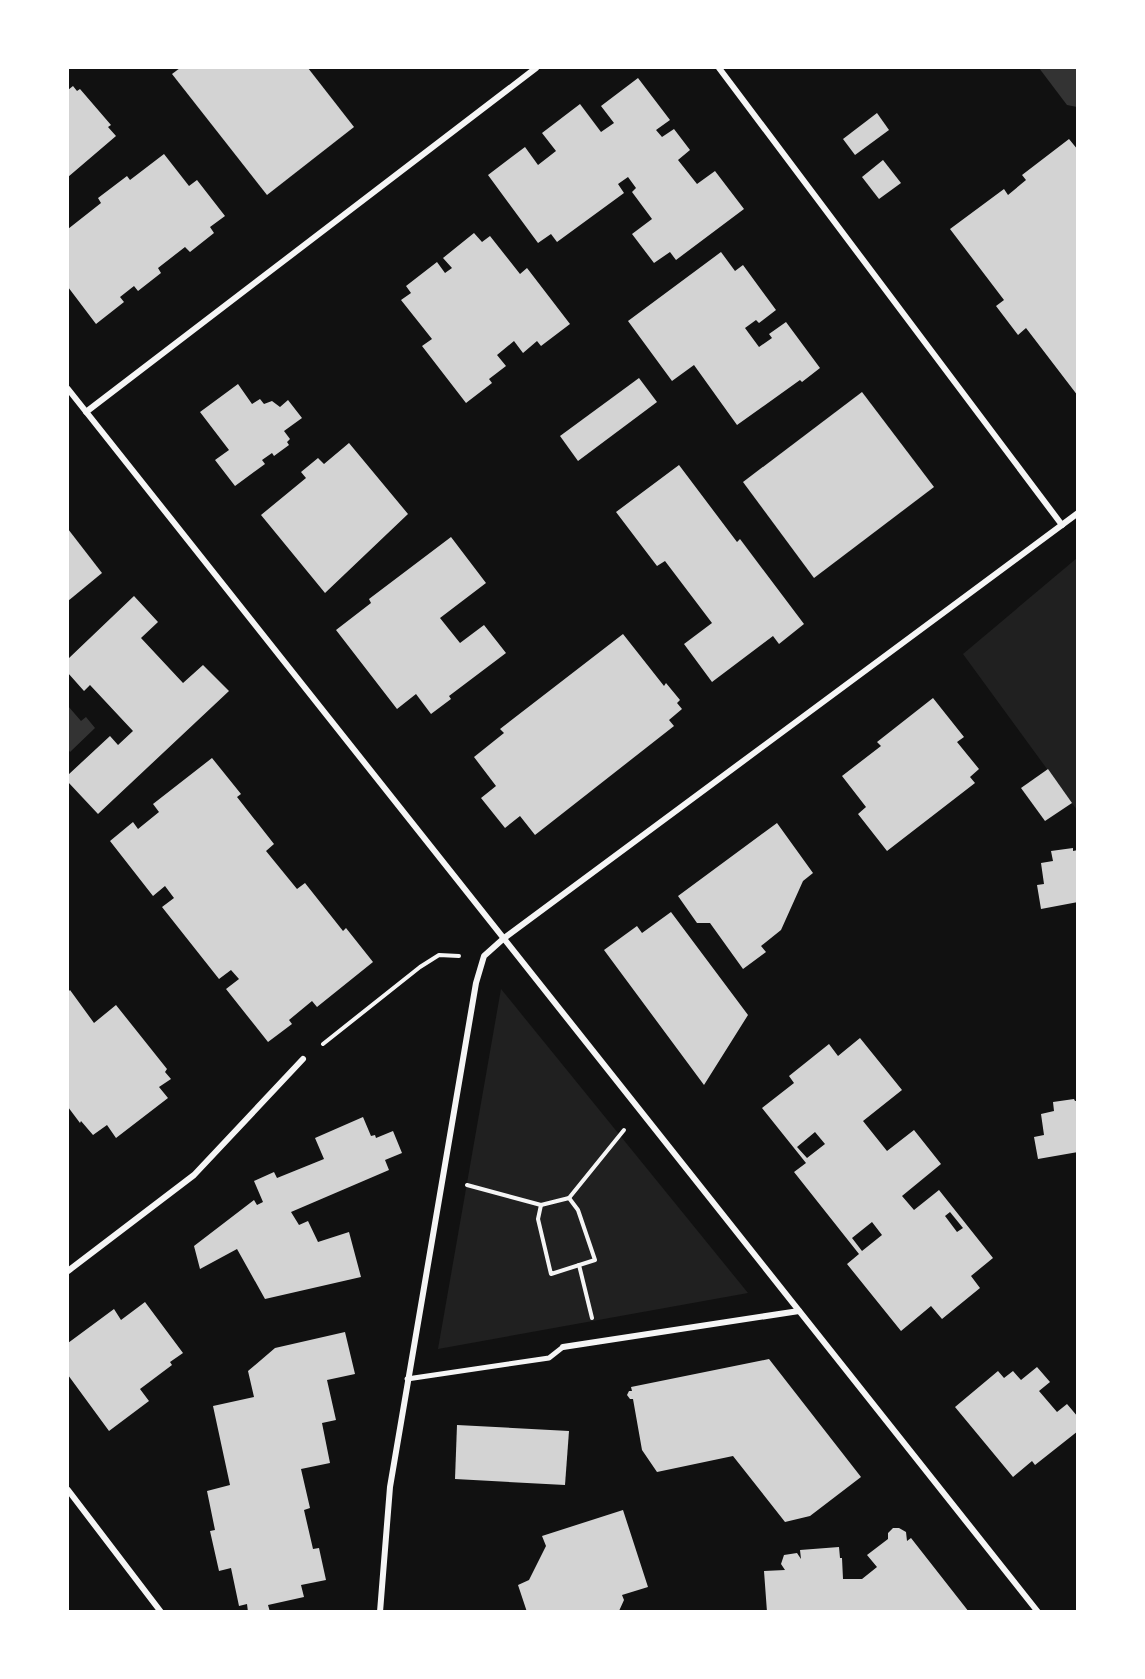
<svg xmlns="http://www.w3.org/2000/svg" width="1145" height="1679" font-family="'Fira Sans Condensed',sans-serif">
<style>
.green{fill:#202020}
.water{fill:#333}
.building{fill:#d3d3d3;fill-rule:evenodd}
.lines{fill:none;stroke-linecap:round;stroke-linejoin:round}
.path{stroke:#f5f5f5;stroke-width:4}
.pedestrian{stroke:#f5f5f5;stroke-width:5}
.minor{stroke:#f5f5f5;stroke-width:6}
</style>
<rect width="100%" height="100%" fill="#111"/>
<g class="green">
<polygon points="1077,558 1077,810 963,654"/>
<polygon points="501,989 748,1293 438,1349"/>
</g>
<g class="water">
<polygon points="1039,68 1077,68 1077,107 1067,105"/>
<polygon points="68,706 81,721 86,717 95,728 70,752 68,749"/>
</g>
<g class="building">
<polygon points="180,68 308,68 354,127 267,195 172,74"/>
<polygon points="638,78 670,120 656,130 662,137 674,129 690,150 678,160 697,184 715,171 744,209 676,260 670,252 654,263 632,234 652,219 632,192 636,188 628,177 618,184 624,193 557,242 551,234 538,243 488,175 525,147 538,165 556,151 542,133 580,104 601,132 614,123 601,106"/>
<polygon points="73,86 77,91 80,89 111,125 108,127 116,136 68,177 68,90"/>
<polygon points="877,113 889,130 855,155 843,139"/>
<polygon points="1069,139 1078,150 1078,396 1026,328 1018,335 996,306 1004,300 950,229 1004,189 1008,195 1026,180 1022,175"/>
<polygon points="164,154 189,186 197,180 225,216 210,227 214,233 190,252 185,247 158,268 161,273 138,291 134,286 120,297 124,302 96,324 68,287 68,229 101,203 98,198 127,176 130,180"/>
<polygon points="883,160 901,183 879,199 862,177"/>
<polygon points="474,233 482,242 490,236 520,274 527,268 570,324 541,346 537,341 523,353 514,341 497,355 506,366 489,379 492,383 466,403 422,346 432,339 401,300 411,293 406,286 437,262 445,273 452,268 443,258"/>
<polygon points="721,252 735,271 743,265 776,310 759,323 756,320 745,328 759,347 772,338 769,334 786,322 820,368 802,382 800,380 737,425 694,365 672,381 628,321"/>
<polygon points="639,378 657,402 578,461 560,436"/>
<polygon points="238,384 252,404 260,399 264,404 272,401 280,407 288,400 302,418 284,431 290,439 287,442 289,445 274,456 272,453 262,460 265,464 235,486 215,460 229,450 200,412"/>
<polygon points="862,392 934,487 814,578 743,482"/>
<polygon points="349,443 408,514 325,593 261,515 306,478 301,472 318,458 324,464"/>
<polygon points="679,465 737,542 740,539 804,624 779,644 773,636 712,682 684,644 712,623 665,561 657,566 616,512"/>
<polygon points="68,529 102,573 68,601"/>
<polygon points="451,537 486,583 440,618 460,643 484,625 506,653 449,696 451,699 431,714 416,694 397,709 336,630 371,603 369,599"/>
<polygon points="134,596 158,622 141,638 183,683 203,665 229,691 98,814 68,782 68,775 110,736 118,745 133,731 90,685 84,691 68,673 68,659"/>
<polygon points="623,634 664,686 666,683 680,700 677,703 682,709 669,720 674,726 535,835 520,816 505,828 481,798 496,786 474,757 504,733 500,729"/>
<polygon points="933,698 964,737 957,742 979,769 970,777 975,783 887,851 858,814 866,807 842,776 881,746 877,742"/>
<polygon points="212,758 241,794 237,797 274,844 266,851 297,889 305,883 343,931 346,928 373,962 317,1007 312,1001 289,1020 292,1024 268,1042 226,989 239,979 231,970 219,979 162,907 174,898 165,886 153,896 110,841 133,822 138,829 159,812 153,804"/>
<polygon points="1048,769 1072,803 1045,821 1021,788"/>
<polygon points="777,823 813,873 803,881 781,930 761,946 766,952 743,969 710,923 697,923 678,896"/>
<polygon points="1073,848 1073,851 1078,850 1078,902 1041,909 1037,885 1044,884 1041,863 1053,861 1051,851"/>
<polygon points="671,912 748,1015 704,1085 604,950 637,926 642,933"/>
<polygon points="70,990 94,1023 116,1005 167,1069 165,1072 171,1079 159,1087 168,1098 116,1138 107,1125 93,1135 81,1121 80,1123 68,1107 68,992"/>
<path d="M860,1038L902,1090L863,1121L887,1151L914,1130L941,1164L902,1196L914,1210L939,1190L993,1258L971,1276L980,1288L942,1319L931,1306L901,1331L847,1264L859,1254L794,1172L806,1163L762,1108L794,1083L789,1076L829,1044L838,1056ZM815,1132L825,1144L807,1158L797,1147ZM950,1212L963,1228L957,1232L945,1216ZM872,1222L882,1235L862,1251L852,1238Z"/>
<polygon points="1074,1099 1075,1101 1078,1101 1078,1152 1038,1159 1034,1137 1044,1135 1041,1114 1054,1111 1053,1102"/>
<polygon points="363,1117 371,1136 375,1135 376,1138 393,1131 402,1153 385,1160 389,1170 291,1212 299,1225 308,1221 318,1242 349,1232 361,1277 265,1299 237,1249 200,1269 194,1246 254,1200 257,1205 263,1202 254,1181 274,1172 277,1178 324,1159 315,1138"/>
<polygon points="145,1302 183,1353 170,1362 172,1365 140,1389 149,1401 109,1431 68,1375 68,1359 69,1358 68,1343 114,1309 121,1320"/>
<polygon points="345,1332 355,1374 327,1380 336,1420 322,1423 330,1463 301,1469 310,1508 304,1510 313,1549 319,1548 326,1580 301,1585 304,1597 268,1605 270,1612 248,1612 247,1604 239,1606 231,1568 219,1571 210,1531 215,1530 207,1491 230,1485 213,1406 254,1397 248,1371 275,1348"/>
<polygon points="769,1359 861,1477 810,1516 785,1522 733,1456 657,1472 642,1450 633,1399 630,1399 627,1395 629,1391 632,1391 631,1387"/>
<polygon points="1037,1367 1050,1382 1039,1391 1057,1412 1067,1404 1078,1417 1078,1431 1035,1465 1032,1461 1013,1477 955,1407 998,1371 1004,1378 1013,1371 1021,1380"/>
<polygon points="457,1425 569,1431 565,1485 455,1479"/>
<polygon points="623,1510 648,1587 622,1595 624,1600 619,1611 616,1612 527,1612 518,1585 529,1580 546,1546 542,1536"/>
<polygon points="893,1528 899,1528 906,1532 907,1541 911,1538 969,1612 767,1612 764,1571 785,1570 781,1564 784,1555 797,1553 801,1559 800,1550 839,1547 840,1558 842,1558 843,1579 862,1579 877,1567 867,1555 888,1539 888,1533"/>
</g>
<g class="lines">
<g class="path">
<polyline points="323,1044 420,967 439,955 459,956"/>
<polyline points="467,1185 541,1205"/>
<polygon points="569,1198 578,1210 595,1260 551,1274 538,1219 541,1205"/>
<polyline points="569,1198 624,1130"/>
<polyline points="579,1265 592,1318"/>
</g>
<polyline class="pedestrian" points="407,1379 549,1358 563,1347"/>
<g class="minor">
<polyline points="719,68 1062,525"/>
<polyline points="68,389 1038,1612"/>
<polyline points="86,412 536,68"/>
<polyline points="68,1271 194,1175 303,1059"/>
<polyline points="563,1347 799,1311"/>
<polyline points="68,1490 161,1612"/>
<polyline points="380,1612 390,1487 476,983 484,956 503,939 1078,513"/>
</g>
</g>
<rect width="1145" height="1679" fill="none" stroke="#ffffff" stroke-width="138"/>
</svg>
